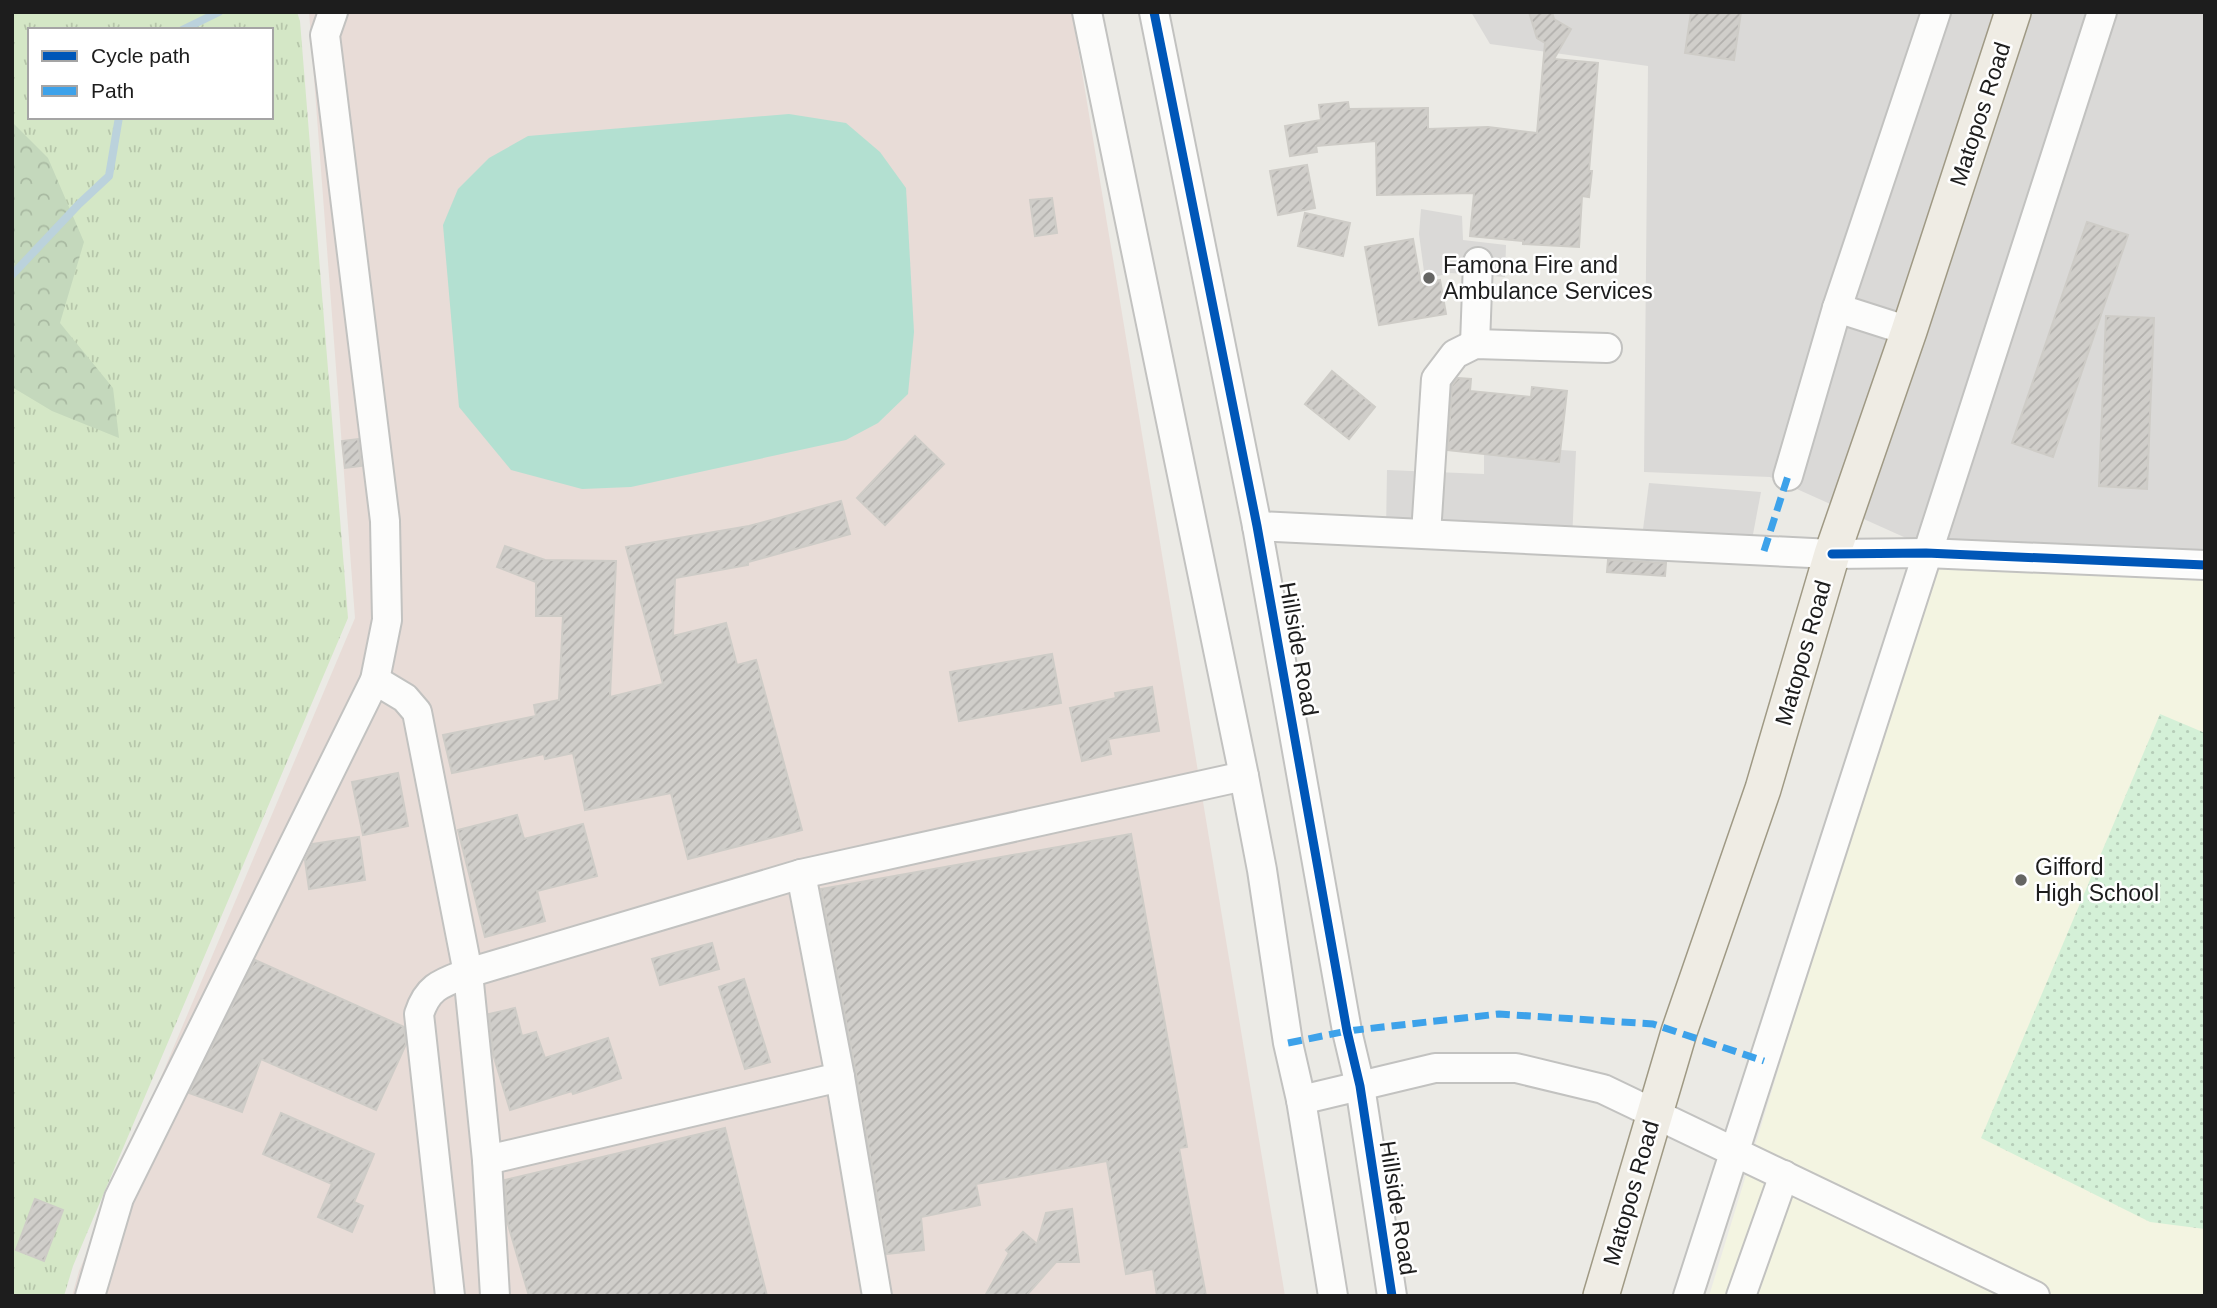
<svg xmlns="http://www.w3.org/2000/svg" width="2217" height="1308" font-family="Helvetica,sans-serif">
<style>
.residential{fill:#dad9d7}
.commercial{fill:#e8dcd7}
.education{fill:#f3f4e1}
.grass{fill:url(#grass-tufts);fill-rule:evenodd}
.forest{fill:url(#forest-crowns)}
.park{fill:url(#park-dots)}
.pitch{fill:#b3e0d1}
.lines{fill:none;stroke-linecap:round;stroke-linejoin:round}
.stream{stroke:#bbd2dc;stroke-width:8}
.building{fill:url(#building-hatch);stroke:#ceccc7;stroke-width:2}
.minor-casing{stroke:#c2c2c0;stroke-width:32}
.major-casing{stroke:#9f9984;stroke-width:38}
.minor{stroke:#fcfcfb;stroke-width:28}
.major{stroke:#efece4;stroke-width:35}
.quiet{stroke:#3da2ea;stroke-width:7;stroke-dasharray:14 7;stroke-linecap:butt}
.cycleway-casing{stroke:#fff;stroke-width:13}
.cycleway{stroke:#0057b8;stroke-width:9}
.poi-dot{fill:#656563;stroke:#fff;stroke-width:2.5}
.labels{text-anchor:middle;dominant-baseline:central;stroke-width:5;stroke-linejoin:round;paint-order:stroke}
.street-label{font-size:23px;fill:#1d1d1d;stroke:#fff}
.poi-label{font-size:23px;fill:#1d1d1d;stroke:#fff;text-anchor:start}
</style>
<defs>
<pattern id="grass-tufts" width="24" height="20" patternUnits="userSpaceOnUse" patternTransform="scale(1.75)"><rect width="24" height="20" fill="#d4e7c6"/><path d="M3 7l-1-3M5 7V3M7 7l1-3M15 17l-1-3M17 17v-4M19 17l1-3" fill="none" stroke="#b6c6aa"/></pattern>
<pattern id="forest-crowns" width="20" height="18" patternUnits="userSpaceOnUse" patternTransform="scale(1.75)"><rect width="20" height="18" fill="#c4d8bc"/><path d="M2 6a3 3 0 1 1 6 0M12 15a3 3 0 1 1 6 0" fill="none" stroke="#a8b9a1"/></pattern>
<pattern id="park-dots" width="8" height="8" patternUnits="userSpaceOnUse" patternTransform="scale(1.75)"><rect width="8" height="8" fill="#d4f0d7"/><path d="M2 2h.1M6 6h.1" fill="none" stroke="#b6cdb8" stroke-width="1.8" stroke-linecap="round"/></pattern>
<pattern id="building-hatch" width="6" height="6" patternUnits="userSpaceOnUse" patternTransform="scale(1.75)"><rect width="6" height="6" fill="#d0ceca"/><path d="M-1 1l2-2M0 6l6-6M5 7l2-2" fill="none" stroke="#b2b0ad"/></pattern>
</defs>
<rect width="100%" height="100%" fill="#ebeae5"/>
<g class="residential">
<polygon points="1471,12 2205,12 2205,559 1915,542 1770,477 1644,472 1648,66 1490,44"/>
<polygon points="1421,209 1462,216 1463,240 1506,245 1505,277 1451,273 1425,279 1419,234"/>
<polygon points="1484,445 1576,451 1572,541 1386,532 1387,470 1484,474"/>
<polygon points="1649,483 1761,492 1750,550 1641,545"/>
</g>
<polygon class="commercial" points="309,12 1072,12 1285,1296 72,1296 79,1271 355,618"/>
<polygon class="education" points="1933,564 2205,579 2205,1296 1709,1296"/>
<path class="grass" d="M12,12H297L300,21L348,618L73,1266L64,1296H12ZM30,30H271V117H30Z"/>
<polygon class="forest" points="12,122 48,158 84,242 60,323 113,388 119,438 52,411 12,387"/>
<polygon class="park" points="2160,714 2205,733 2205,1229 2150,1222 1981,1138"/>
<polygon class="pitch" points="789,114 846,123 880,152 906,188 914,332 908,394 878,423 846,440 631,487 582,489 511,470 459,407 443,225 458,189 489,158 528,136"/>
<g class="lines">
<g class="stream">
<polyline points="182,30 219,12"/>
<polyline points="12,275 79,204 109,176 119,117"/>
</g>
</g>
<g class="building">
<polygon points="1529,12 1552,12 1554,19 1571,29 1554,59 1598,63 1589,171 1592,171 1589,197 1582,196 1579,247 1523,244 1523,241 1470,236 1474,193 1377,195 1376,141 1316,146 1317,152 1290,156 1285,126 1321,120 1319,105 1348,102 1349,109 1428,108 1428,129 1488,127 1537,133 1545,43 1537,38"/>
<polygon points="1691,12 1741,12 1734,60 1685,53"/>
<polygon points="1307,165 1315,208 1278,215 1270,171"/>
<polygon points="1052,198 1057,233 1035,236 1030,200"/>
<polygon points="1305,213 1350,223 1343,256 1298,246"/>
<polygon points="2087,222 2128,235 2053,457 2012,443"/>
<polygon points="1413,239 1421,284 1440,280 1446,314 1379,325 1365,247"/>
<polygon points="2106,316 2154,318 2147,489 2099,486"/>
<polygon points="1332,371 1375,407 1349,439 1305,404"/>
<polygon points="1458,378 1471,379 1470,391 1531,397 1532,387 1567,391 1559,462 1448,450 1452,385"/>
<polygon points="915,436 944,464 885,525 857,498"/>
<polygon points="358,439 361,466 345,468 342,441"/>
<polygon points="841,501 850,534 748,562 748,565 675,578 673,636 726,623 737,665 756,660 802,830 688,859 671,793 585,810 573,753 545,759 544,754 452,773 443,735 536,716 534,705 559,700 563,616 536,616 536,582 497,567 505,546 545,560 616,561 610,697 663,684 626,547 749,526"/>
<polygon points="1608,560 1666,563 1665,576 1607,572"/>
<polygon points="1052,654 1061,703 959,721 950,672"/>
<polygon points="1152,687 1159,731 1108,739 1111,754 1082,761 1070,708 1116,698 1115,693"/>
<polygon points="398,773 408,826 363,835 352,782"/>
<polygon points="517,815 524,839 583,824 597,876 537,891 545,921 485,937 458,830"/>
<polygon points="1131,834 1187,1147 1179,1148 1206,1296 1157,1296 1153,1269 1126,1274 1107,1161 976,1184 980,1205 921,1217 924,1250 887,1254 856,1074 821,889"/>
<polygon points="359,837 365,880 309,889 305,860 313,844"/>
<polygon points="712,943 719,969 660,985 652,959"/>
<polygon points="255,960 404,1027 406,1044 376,1110 261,1059 242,1112 189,1093"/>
<polygon points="744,979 770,1062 745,1069 719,987"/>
<polygon points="515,1008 522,1036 536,1032 545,1058 608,1038 621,1078 573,1094 572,1091 510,1110 493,1054 489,1014"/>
<polygon points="281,1113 374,1154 354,1202 363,1206 352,1232 318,1217 332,1184 263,1154"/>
<polygon points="725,1128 767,1296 529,1296 507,1221 505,1180"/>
<polygon points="35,1199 63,1210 44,1261 16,1250"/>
<polygon points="1072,1209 1079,1262 1056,1262 1026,1296 985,1296 1009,1253 1006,1250 1023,1232 1037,1244 1046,1213"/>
</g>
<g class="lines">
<g class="minor-casing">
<g id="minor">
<polyline points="1087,12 1244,776 1262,870 1288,1043 1301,1100 1333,1296"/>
<polyline points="1154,12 1257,526 1347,1031 1360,1086 1392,1296"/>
<polyline points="1837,308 1909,331"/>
<polyline points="1475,344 1478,262"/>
<polyline points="1788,476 1837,308 1936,12"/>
<polyline points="1257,526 1832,554 1926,553 2205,565"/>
<polyline points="1426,534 1436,379 1455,354 1475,344 1607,348"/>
<polyline points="375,680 405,698 417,712 468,973 487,1160 495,1296"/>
<polyline points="801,874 840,1077 877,1296"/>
<polyline points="1301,1100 1435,1068 1516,1068 1603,1089 2035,1296"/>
<polyline points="487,1160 840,1077"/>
<polyline points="90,1296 119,1198 375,680 387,620 385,521 325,35 333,12"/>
<path d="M450,1296L419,1014C428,986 442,983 468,973L801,874L1244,776"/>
<polyline points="1688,1296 2102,12"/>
<polyline points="1741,1296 1784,1175"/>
</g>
</g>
<g class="major-casing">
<polyline id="major" points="1601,1296 1679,1032 1763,789 1832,554 1909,331 2013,12"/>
</g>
<use href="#minor" class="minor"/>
<use href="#major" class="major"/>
<g class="quiet">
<polyline points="1764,551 1788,476"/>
<polyline points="1288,1043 1347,1031 1499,1014 1653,1024 1764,1061"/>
</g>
<g class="cycleway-casing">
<g id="cycleway">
<polyline points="1154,12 1257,526 1347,1031 1360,1086 1392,1296"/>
<polyline points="1832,554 1926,553 2205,565"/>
</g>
</g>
<use href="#cycleway" class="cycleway"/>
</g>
<g class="poi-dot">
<circle cx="1429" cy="278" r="7"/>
<circle cx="2021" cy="880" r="7"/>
</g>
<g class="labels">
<g class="street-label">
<text transform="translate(1980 114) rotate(-72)">Matopos Road</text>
<text transform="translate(1299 649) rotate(80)">Hillside Road</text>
<text transform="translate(1803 653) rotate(-74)">Matopos Road</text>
<text transform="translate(1631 1193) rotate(-74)">Matopos Road</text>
<text transform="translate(1398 1208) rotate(81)">Hillside Road</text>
</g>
<g class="poi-label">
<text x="1443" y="265">Famona Fire and<tspan x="1443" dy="26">Ambulance Services</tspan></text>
<text x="2035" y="867">Gifford<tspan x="2035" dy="26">High School</tspan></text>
</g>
</g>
<rect width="2217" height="1308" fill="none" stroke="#1d1d1d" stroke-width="28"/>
<rect x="28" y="28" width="245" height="91" fill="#ffffff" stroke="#a5a5a5" stroke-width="2"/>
<rect x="42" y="51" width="35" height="10" fill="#0057b8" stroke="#a5a5a5" stroke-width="2"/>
<text x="91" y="63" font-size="21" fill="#1d1d1d">Cycle path</text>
<rect x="42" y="86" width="35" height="10" fill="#3da2ea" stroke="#a5a5a5" stroke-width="2"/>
<text x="91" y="98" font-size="21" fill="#1d1d1d">Path</text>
</svg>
